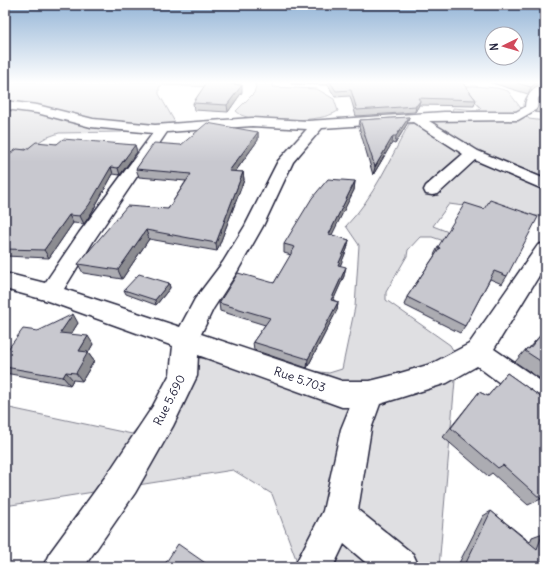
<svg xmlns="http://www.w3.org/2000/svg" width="550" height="572" font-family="Delius,sans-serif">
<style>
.green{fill:#dfdfe2;stroke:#80808e}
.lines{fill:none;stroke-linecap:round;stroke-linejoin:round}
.minor-casing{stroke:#22223b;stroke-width:3}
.minor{fill:#fff;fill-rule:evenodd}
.wall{fill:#acacb2;stroke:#22223b}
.shaded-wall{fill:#8c8c91;stroke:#22223b}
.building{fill:#c8c8cf;stroke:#22223b}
.labels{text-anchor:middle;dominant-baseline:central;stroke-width:4;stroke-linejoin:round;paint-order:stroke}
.street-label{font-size:12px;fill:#22223b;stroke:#fff}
</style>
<rect width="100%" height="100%" fill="#fff"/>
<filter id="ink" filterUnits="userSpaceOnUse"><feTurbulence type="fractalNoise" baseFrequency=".025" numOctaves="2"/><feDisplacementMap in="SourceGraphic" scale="8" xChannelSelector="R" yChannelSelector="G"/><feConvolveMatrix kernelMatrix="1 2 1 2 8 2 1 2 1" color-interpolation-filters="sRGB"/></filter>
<g filter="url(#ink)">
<g class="green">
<polygon points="5,82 245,82 213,87 163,85 159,87 159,94 176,124 141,128 121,132 59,133 45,138 31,147 5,156"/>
<path d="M253,82H273V87L317,89L334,99L338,111C318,124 274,119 250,118L241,115L236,111L254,93L256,86Z"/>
<path d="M473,86L497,88L508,91L529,119L545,121V217L449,204L433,226L515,258L511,263L432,237H420L408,250L407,256L386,292V300L450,345L457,357L439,567H299L272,494L233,470L5,506V407L132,434L183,376L190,357L329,373L342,369L355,307L359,245L346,226C374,197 390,159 409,124L450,119L453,108L479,110L481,108L459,87Z"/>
</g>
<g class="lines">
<g class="minor-casing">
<path id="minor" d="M545,84V92L538,98L537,109L518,120L429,121L478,151L545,179V190L475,160L438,194L432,195L426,194L424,190L426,186L463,154L413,122L322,128L293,162L263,226L237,272L213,309L201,334L342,381H370L390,376L431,364L469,344L538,245L545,243V266L494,349L545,384V413L535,409L477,366L447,383L380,404L371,429L358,510L413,554L419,567H371L344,544L333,567H294L323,511L341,429L350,407H342L198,355L197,376L173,426L135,493L84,567H43L49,554L111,469L153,406L170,374L173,346L45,300L5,289V273L45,283L79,233L153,133L91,127L37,113L5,109V101L37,105L93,119L155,125L252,118L308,121L444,112H516L525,107C525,96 534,87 545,84ZM252,126L307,129L278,161L245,226L223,262L195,299L180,327L64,289L94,240L167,132Z"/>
</g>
<use href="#minor" class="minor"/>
</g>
<g class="wall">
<polygon points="291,82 462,82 476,100 474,106 419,105 418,107 415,112 356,116 350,96 335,97 328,85 291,84"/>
<polygon points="489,82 545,82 536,86 528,94"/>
<polygon points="545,90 545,114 535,112 539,105 539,99 543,92"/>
<polygon points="242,92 228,112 194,110 193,103"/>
<polygon points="409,117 407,124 395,144 392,143 373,175 359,127 360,120"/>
<polygon points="258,132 258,140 235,172 243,172 244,180 217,251 149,239 122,279 83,273 78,264 168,209 186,181 139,177 136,169 181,145"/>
<polygon points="57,144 135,145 137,152 120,175 113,174 92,212 84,224 73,223 49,258 5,256 5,157 26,150"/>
<polygon points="355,181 354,190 331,235 349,240 347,249 340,265 344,276 333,300 338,302 337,310 307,368 254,350 253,342 265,325 220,311 219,303 274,283 291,255 284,253 284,244"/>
<polygon points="438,247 507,276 502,284 490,279 465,326 460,333 404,305 407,297 435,255 434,255"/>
<polygon points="169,283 170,288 156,305 126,294 124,290"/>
<polygon points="78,323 71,334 93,344 88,353 94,361 82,381 73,380 70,385 5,373 5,353 38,331"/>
<polygon points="545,330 545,382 515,362 527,348 528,349"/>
<polygon points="507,373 545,400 545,499 542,497 541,499 528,505 492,473 488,476 443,437 479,392 488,396"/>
<polygon points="491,511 530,542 532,537 543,533 545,567 457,567 483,516"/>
</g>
<g class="shaded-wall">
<polygon points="537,82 545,82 545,83 536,86 528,94 531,87"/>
<polygon points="242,85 242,92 228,112 227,105"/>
<polygon points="420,101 418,107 415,112 416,106"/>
<polygon points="409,117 407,124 395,144 396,136"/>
<polygon points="258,132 258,140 230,179 229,171"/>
<polygon points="393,136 392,143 373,175 375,167"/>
<polygon points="135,145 137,152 120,175 118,168"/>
<polygon points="111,167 113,174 92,212 84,224 80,216"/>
<polygon points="243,172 244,180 217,251 216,243"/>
<polygon points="355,181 354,190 328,243 329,234"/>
<polygon points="69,215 73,223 49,258 44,250"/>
<polygon points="146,230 149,239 122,279 118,270"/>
<polygon points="349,240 347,249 337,274 338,265"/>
<polygon points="346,267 344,276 330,308 331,300"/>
<polygon points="169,283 170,288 156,305 155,300"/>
<polygon points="338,302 337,310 307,368 308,359"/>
<polygon points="73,314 78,323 66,342 60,333"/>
<polygon points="88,336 93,344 88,353 94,361 82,381 76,373 79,351"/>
<polygon points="66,372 73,380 70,385 63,377"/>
</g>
<g class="building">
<polygon points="207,82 242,85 227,105 193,103"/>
<polygon points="330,82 462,82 476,100 418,98 420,101 416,106 357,110 351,90 336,91"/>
<polygon points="514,82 537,82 531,87"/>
<polygon points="545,90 545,106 538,105 542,102 543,92"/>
<polygon points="409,117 396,136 393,136 375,167 360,120"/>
<polygon points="207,123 258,132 229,171 243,172 216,243 146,230 118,270 78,264 127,206 168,209 191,174 136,169 154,143 181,145"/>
<polygon points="63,139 135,145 118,168 111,167 89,205 80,216 69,215 44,250 5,249 5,157 17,149 26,150 36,142 57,144"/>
<polygon points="328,179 355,181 329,234 349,240 338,265 346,267 331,300 338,302 308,359 253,342 270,318 219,303 238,273 274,283 295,247 284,244 312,198"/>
<polygon points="490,200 538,217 507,276 494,271 465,326 407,297 440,248 438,247 465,203 484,209"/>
<polygon points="139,274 169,283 155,300 124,290"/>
<polygon points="73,314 60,333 88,336 79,351 88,352 76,373 66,372 63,377 5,367 5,353 23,329 38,331"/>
<polygon points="545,330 545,364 525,351 527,348 529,349"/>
<polygon points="507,373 545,400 545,492 541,499 503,465 498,468 451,428 479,392 488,396"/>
<polygon points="491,511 537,549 543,533 545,535 545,567 464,567"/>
<polygon points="178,544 211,567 163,567"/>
</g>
</g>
<linearGradient id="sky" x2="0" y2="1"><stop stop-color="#93b4d6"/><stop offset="0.51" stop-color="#fff"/><stop offset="1" stop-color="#fff" stop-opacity="0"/></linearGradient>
<rect width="550" height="162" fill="url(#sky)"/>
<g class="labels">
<g class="street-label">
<text transform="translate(300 379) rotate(19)">Rue 5.703</text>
<text transform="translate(169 400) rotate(-63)">Rue 5.690</text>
</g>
</g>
<rect width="550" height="572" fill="none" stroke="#fff" stroke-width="20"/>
<rect x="10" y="10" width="530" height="552" fill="none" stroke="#22223b" stroke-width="1.5" filter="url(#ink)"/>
<g transform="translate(504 46) rotate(265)"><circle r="19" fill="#ffffff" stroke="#a7a7b1"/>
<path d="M0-3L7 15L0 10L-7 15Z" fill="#d1495b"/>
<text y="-6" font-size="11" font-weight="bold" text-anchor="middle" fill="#22223b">N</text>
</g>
</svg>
